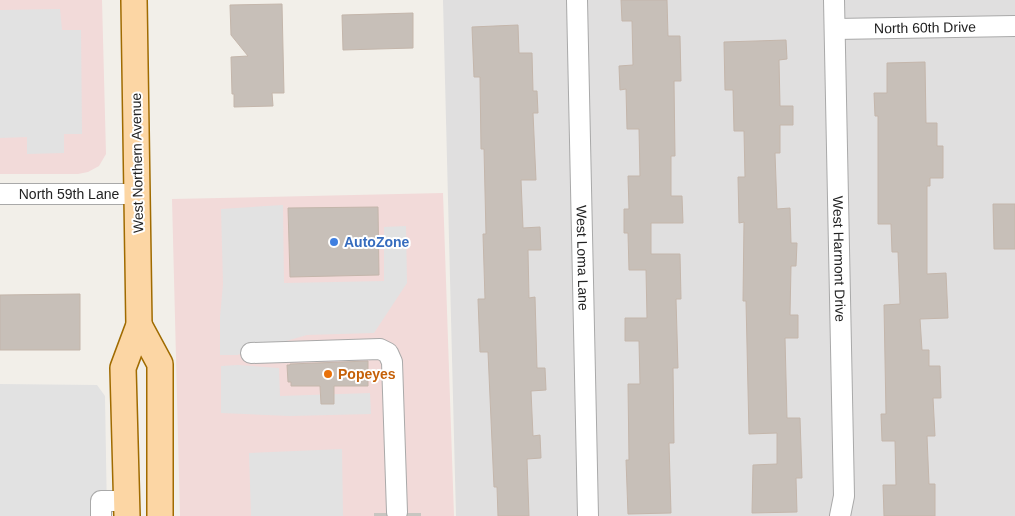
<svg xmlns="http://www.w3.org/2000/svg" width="1015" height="516" font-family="Helvetica,sans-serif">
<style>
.residential{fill:#e0dfdf}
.commercial{fill:#f2dad9}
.parking{fill:#e2e2e2}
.building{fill:#c7bfb8;stroke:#c4b6ab}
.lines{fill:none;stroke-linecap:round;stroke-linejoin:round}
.minor-tunnel{stroke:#c8c6c1;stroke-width:20;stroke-dasharray:20 10;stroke-linecap:butt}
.minor-casing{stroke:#a9a9a9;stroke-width:22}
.major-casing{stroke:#a06b00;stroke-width:28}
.minor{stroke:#fff;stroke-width:20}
.major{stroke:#fcd6a4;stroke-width:25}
.shop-dot{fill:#3f7fe0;stroke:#fff;stroke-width:2}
.food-dot{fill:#e8710a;stroke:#fff;stroke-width:2}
.labels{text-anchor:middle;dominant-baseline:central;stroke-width:4;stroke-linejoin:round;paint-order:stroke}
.street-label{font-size:14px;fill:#222;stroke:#fff}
.shop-label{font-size:14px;font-weight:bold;fill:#366cbe;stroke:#fff;text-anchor:start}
.food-label{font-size:14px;font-weight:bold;fill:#c56008;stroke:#fff;text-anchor:start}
</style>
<rect width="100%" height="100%" fill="#f2efe9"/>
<polygon class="residential" points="443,0 1015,0 1015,516 456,516"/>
<g class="commercial">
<polygon points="0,0 102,0 106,154 99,166 88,172 78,174 0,174"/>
<polygon points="443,193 454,516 180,516 172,199"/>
</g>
<g class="parking">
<polygon points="60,9 62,30 81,30 82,134 64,134 64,153 27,154 27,137 0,138 0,10"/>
<polygon points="283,205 284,283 384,281 384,227 406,226 407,283 374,333 307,335 237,355 220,355 220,317 223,284 221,209"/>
<polygon points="238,365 279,368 280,396 370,393 371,414 290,416 221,413 221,366"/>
<polygon points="0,384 97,385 105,396 107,516 0,516"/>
<polygon points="342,449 343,516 251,516 249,453"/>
</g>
<g class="building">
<polygon points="621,0 667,0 668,36 680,36 681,81 674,81 675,156 671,156 671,196 682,196 683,223 651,223 651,254 680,254 681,299 676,299 678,368 673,368 674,443 669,443 671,513 628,514 626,460 629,460 628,384 640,384 639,341 625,341 625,318 647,318 646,270 629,270 628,233 624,233 624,209 629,209 628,176 640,176 639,129 627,129 626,89 620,90 619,66 633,65 632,21 622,21"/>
<polygon points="282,4 284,93 272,93 273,106 234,107 234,94 232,94 231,57 248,56 231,35 230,5"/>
<polygon points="413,13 413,48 343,50 342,15"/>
<polygon points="518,25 519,53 532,53 533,91 537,91 538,113 533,113 536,180 521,180 523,228 540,227 541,250 528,250 529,298 535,297 537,368 545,368 546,390 531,391 533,436 540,435 541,458 527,459 529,516 498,516 497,487 494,487 488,352 480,352 478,299 485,299 483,234 486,234 484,149 481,149 480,77 474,77 472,27"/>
<polygon points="786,40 787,59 779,60 780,106 793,106 793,125 780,125 780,153 775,153 777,209 790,208 791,243 797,243 796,266 791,266 790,315 798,315 798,338 785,338 787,418 800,418 802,478 796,478 797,512 752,513 753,465 777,464 777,433 749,434 746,301 743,301 744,222 739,223 738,177 745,177 744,131 734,131 733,90 725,90 724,42"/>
<polygon points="925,62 926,123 937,123 937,146 943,146 943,178 930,178 930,186 927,186 927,274 946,273 948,318 920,319 922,350 929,350 929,366 940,366 941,398 933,398 935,436 927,436 929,484 935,484 935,516 884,516 883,485 896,485 895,441 882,441 881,414 886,414 884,305 900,304 898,252 892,252 891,224 878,224 878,116 875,116 874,93 887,93 887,63"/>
<polygon points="993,204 1015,204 1015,249 994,249"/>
<polygon points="378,207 379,275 290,277 288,208"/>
<polygon points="80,294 80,350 0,350 0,295"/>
<polygon points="368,361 368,386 334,386 334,404 321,404 320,386 291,386 291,382 288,382 287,365 290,365 290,364"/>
</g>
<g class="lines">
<g class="minor-tunnel">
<polyline points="384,513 384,516"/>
<polyline points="411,513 411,516"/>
</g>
<g class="minor-casing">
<g id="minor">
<path id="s1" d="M577,0L588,516"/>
<path id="s2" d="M834,0L844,496L840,516"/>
<path id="s3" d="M835,29L1015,26"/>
<path id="s4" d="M0,194H137"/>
<polyline points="251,353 380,349 388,353 392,362 397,512"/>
<polyline points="101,516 101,501 126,501"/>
</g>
</g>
<g class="major-casing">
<g id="major">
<polyline points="139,325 160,364 160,516"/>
<polyline points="127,516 123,368 139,325 134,0"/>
</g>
</g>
<use href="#minor" class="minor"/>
<use href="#major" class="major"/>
</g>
<circle class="shop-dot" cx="334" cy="242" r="5"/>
<circle class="food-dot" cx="328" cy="374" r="5"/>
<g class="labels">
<g class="street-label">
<text stroke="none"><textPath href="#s3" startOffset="90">North 60th Drive</textPath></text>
<text transform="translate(137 163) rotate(-91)">West Northern Avenue</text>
<text stroke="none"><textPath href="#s4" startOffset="69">North 59th Lane</textPath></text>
<text stroke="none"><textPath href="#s1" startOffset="258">West Loma Lane</textPath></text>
<text stroke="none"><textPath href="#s2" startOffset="259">West Harmont Drive</textPath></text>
</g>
<g class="shop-label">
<text x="344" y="242">AutoZone</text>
</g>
<g class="food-label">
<text x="338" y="374">Popeyes</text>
</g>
</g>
</svg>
